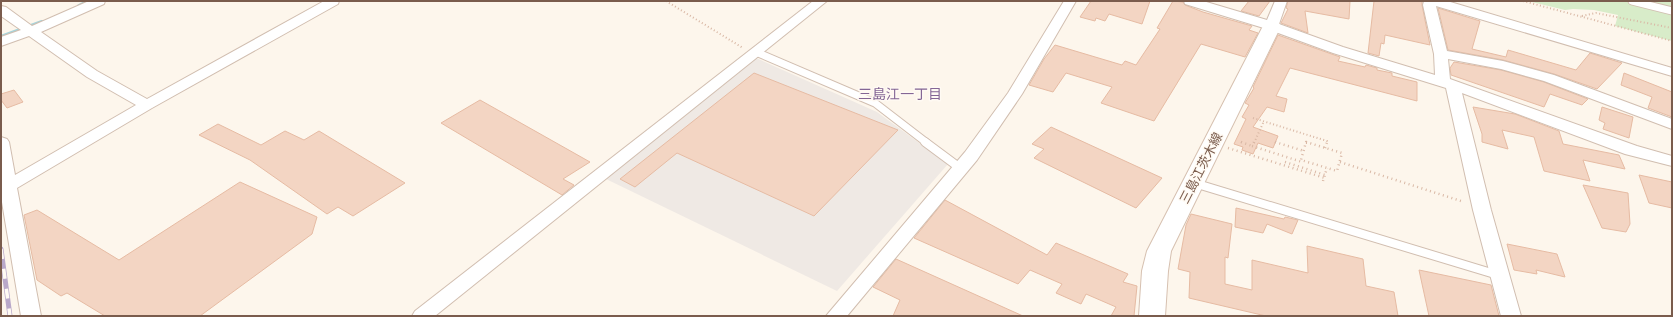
<svg xmlns="http://www.w3.org/2000/svg" width="1673" height="317" font-family="'Space Grotesk','Noto Sans JP',sans-serif">
<style>
.industrial{fill:#efe9e4}
.green{fill:#d8ecc9}
.lines{fill:none;stroke-linecap:round;stroke-linejoin:round}
.stream{stroke:#a5d3da;stroke-width:4}
.building{fill:#f3d5c3;stroke:#e6bba3}
.service-far1-casing{stroke:#d1beb0;stroke-width:9}
.service-casing{stroke:#d1beb0;stroke-width:10}
.minor-casing{stroke:#d1beb0;stroke-width:2}
.secondary-casing{stroke:#d6c0b0;stroke-width:2}
.path-far1{stroke:#d9b8a5;stroke-width:2;stroke-dasharray:1 2.5;stroke-linecap:butt}
.path{stroke:#d9b8a5;stroke-width:2.5;stroke-dasharray:1 3.5;stroke-linecap:butt}
.service-far1{stroke:#fff;stroke-width:7}
.service{stroke:#fff;stroke-width:8}
.minor{fill:#fff;fill-rule:evenodd}
.secondary{fill:#fff;fill-rule:evenodd}
.rail-casing{stroke:#b9a8c9;stroke-width:5}
.rail{stroke:#fffaf3;stroke-width:3.5;stroke-dasharray:10;stroke-linecap:butt}
.labels{text-anchor:middle;dominant-baseline:central;stroke-width:3;stroke-linejoin:round;paint-order:stroke}
.street-label{font-size:13px;fill:#7a5c4d;stroke:#fffaf3}
.neighbourhood-label{font-size:14px;fill:#846695;stroke:#fffaf3}
</style>
<rect width="100%" height="100%" fill="#fdf6ec"/>
<polygon class="industrial" points="756,58 877,112 948,164 837,291 606,179"/>
<polygon class="green" points="1528,1 1672,1 1672,41 1615,26 1618,15 1594,10 1573,9 1565,10"/>
<g class="lines">
<g class="stream">
<polyline points="79,6 89,1"/>
<polyline points="1,37 42,22"/>
</g>
</g>
<g class="building">
<polygon points="1091,1 1150,1 1142,24 1109,14 1105,21 1096,18 1095,21 1080,17"/>
<polygon points="1173,1 1183,2 1185,5 1203,12 1252,26 1249,30 1258,33 1245,57 1201,44 1154,121 1101,103 1112,87 1066,73 1053,92 1029,85 1044,59 1055,45 1122,65 1125,61 1136,65 1160,29 1157,28"/>
<polygon points="1249,1 1270,1 1259,16 1241,11"/>
<polygon points="1288,1 1350,1 1349,19 1305,11 1308,33 1281,23 1288,9 1286,8"/>
<polygon points="1374,1 1422,1 1422,5 1430,45 1385,35 1384,44 1381,43 1379,56 1368,53"/>
<polygon points="1438,8 1480,21 1472,49 1506,57 1508,50 1576,70 1590,53 1622,63 1597,89 1554,74 1503,60 1448,50"/>
<polygon points="1278,35 1340,57 1338,61 1365,67 1366,65 1377,68 1377,70 1392,73 1392,76 1417,82 1417,101 1290,68 1276,96 1287,99 1284,112 1267,107 1253,127 1278,136 1273,148 1258,143 1253,154 1242,150 1243,147 1234,144 1246,119 1242,117 1249,105 1245,103 1254,88 1253,87"/>
<polygon points="1454,62 1501,70 1544,82 1588,99 1582,105 1550,94 1544,107 1451,75 1450,68"/>
<polygon points="754,73 898,130 814,216 677,153 635,187 620,179"/>
<polygon points="1624,73 1672,92 1672,117 1648,108 1652,97 1621,85"/>
<polygon points="14,90 23,102 7,108 1,100 1,94"/>
<polygon points="480,100 590,162 563,179 574,185 562,195 441,123"/>
<polygon points="1473,107 1515,114 1559,131 1563,144 1619,155 1625,169 1583,160 1590,181 1544,171 1534,137 1502,130 1508,149 1482,142 1482,134"/>
<polygon points="1602,107 1633,117 1629,138 1603,129 1605,123 1599,120"/>
<polygon points="218,124 261,145 285,131 304,140 319,131 405,183 353,216 338,207 327,214 250,160 199,135"/>
<polygon points="1051,127 1162,178 1136,208 1034,158 1044,149 1032,144"/>
<polygon points="1639,175 1672,182 1672,208 1649,203"/>
<polygon points="240,182 317,217 312,234 200,316 105,316 67,293 61,296 37,280 24,215 37,210 119,260"/>
<polygon points="1583,185 1628,193 1630,224 1626,232 1602,228"/>
<polygon points="945,200 1047,255 1056,243 1128,274 1123,282 1137,286 1134,316 1111,316 1116,307 1086,294 1081,304 1056,293 1062,284 1030,270 1018,284 914,238"/>
<polygon points="1236,208 1284,219 1285,217 1298,220 1292,234 1267,224 1263,233 1235,227"/>
<polygon points="1191,214 1232,224 1228,258 1225,257 1225,284 1252,290 1252,260 1308,273 1307,246 1363,259 1366,286 1394,292 1398,316 1266,316 1189,298 1190,272 1178,269 1186,225"/>
<polygon points="1507,244 1557,254 1565,277 1536,270 1537,274 1514,270"/>
<polygon points="896,259 1023,316 893,316 900,300 873,287"/>
<polygon points="1419,270 1491,285 1499,316 1429,316"/>
</g>
<g class="lines">
<g class="service-far1-casing">
<g id="service-far1">
<polyline points="1632,1 1672,11"/>
<polyline points="756,52 875,103 927,143"/>
</g>
</g>
<g class="service-casing">
<g id="service">
<polyline points="925,142 960,168"/>
<polyline points="1194,183 1498,275"/>
</g>
</g>
<g class="minor-casing">
<g id="minor">
<polygon points="89,1 105,1 104,4 41,32 97,71 147,99 324,1 339,1 338,4 152,108 17,188 41,316 21,316 1,196 1,137 7,139 9,142 15,175 136,105 87,77 29,36 1,46 1,37 21,30 1,16 1,6 6,7 32,26"/>
<polygon points="813,1 827,1 435,316 412,316 415,311"/>
<polygon points="1064,1 1076,1 1022,94 977,160 847,316 826,316 965,152 1008,93"/>
<polygon points="1184,1 1203,1 1267,20 1275,1 1287,1 1279,24 1343,47 1435,75 1434,54 1423,5 1424,1 1447,1 1672,68 1672,76 1436,6 1447,51 1503,61 1554,75 1672,119 1672,129 1544,81 1501,69 1448,59 1450,79 1637,146 1672,156 1672,166 1625,154 1462,93 1491,210 1521,316 1501,316 1473,210 1446,88 1333,53 1267,29 1185,4"/>
</g>
</g>
<g class="secondary-casing">
<polygon id="secondary" points="1272,21 1278,22 1281,26 1171,251 1168,271 1165,316 1139,316 1142,271 1147,251 1263,26 1266,22"/>
</g>
<g class="path-far1">
<polyline points="666,1 743,48"/>
<polyline points="1523,1 1672,41"/>
<polyline points="1582,16 1596,13 1672,28"/>
<polyline points="1253,118 1327,141 1327,143"/>
<polyline points="1241,142 1243,143"/>
<polyline points="1275,142 1277,143"/>
<polyline points="1254,143 1264,121"/>
<polyline points="1306,143 1308,143"/>
</g>
<g class="path">
<polyline points="1241,142 1252,146"/>
<polyline points="1254,142 1252,146 1302,162"/>
<polyline points="1275,142 1304,151"/>
<polygon points="1306,142 1342,153 1337,171 1301,160"/>
<polyline points="1228,148 1325,178"/>
<polyline points="1325,148 1327,142"/>
<polyline points="1285,162 1325,175"/>
<polyline points="1340,162 1464,202"/>
<polyline points="1323,181 1327,168"/>
</g>
<use href="#service-far1" class="service-far1"/>
<use href="#service" class="service"/>
<use href="#minor" class="minor"/>
<use href="#secondary" class="secondary"/>
<g class="rail-casing">
<polyline id="rail" points="1,249 10,316"/>
</g>
<use href="#rail" class="rail"/>
</g>
<g class="labels">
<g class="street-label">
<text transform="translate(1201 168) rotate(-63)">三島江茨木線</text>
</g>
<g class="neighbourhood-label">
<text x="900" y="94">三島江一丁目</text>
</g>
</g>
<rect width="1673" height="317" fill="none" stroke="#7a5c4d" stroke-width="4"/>
</svg>
